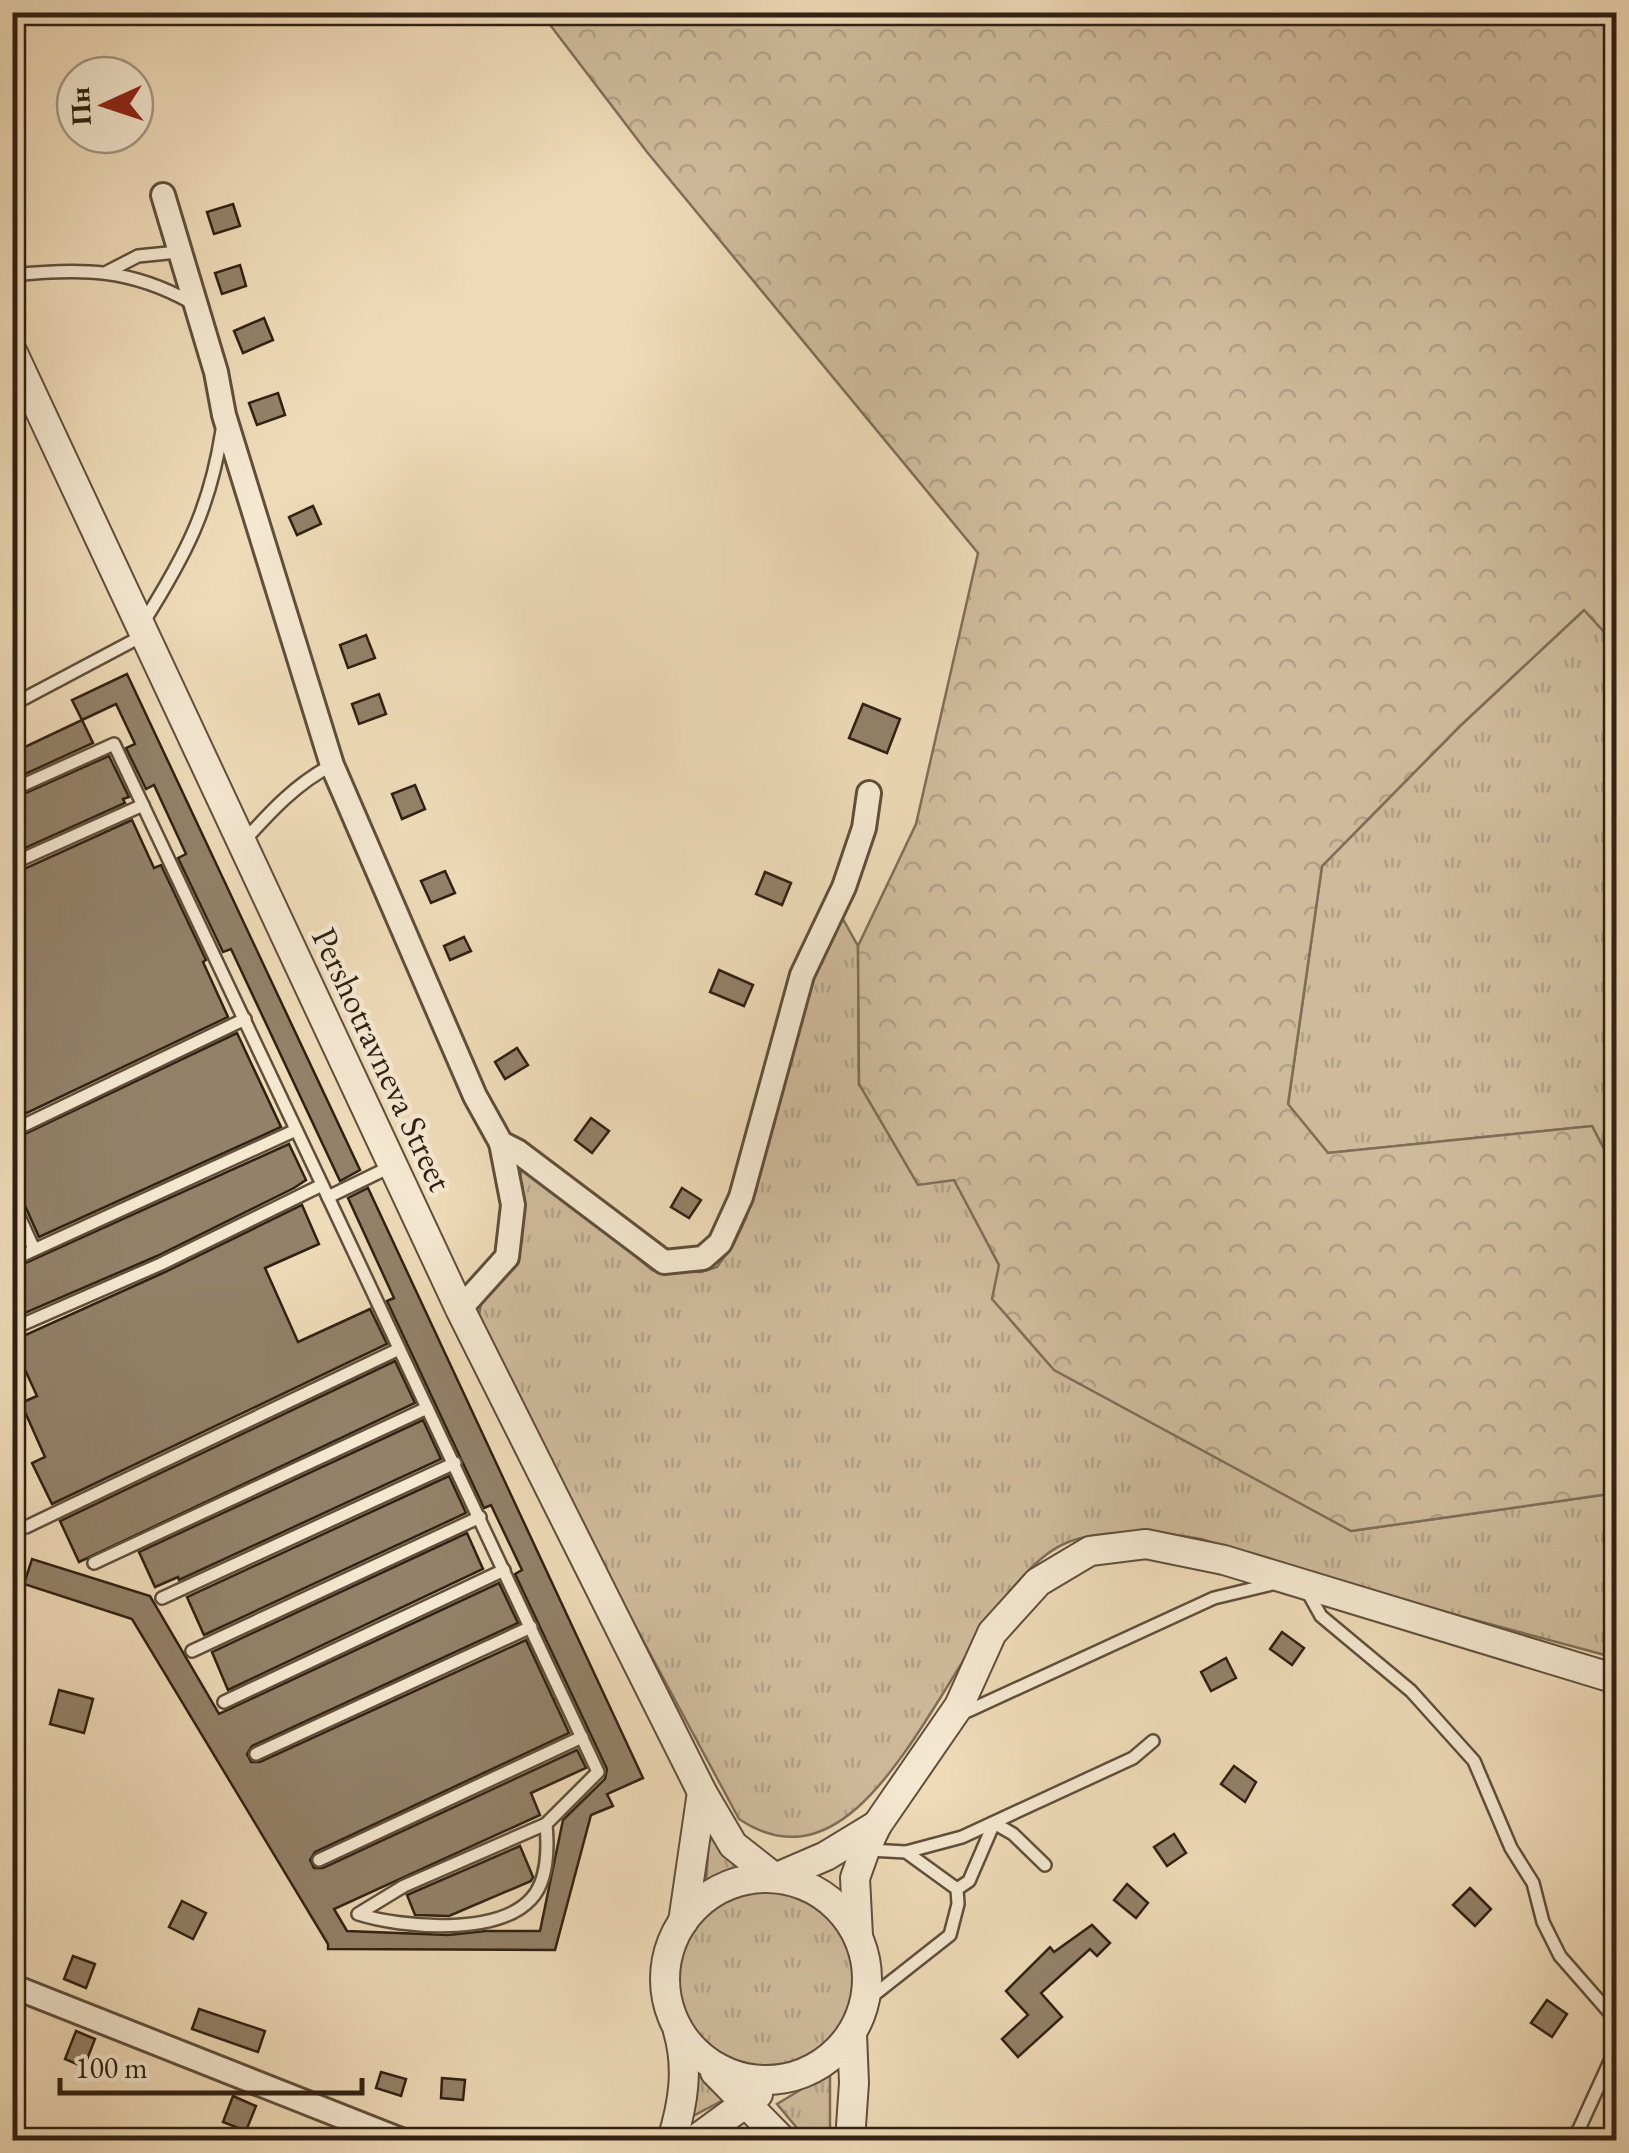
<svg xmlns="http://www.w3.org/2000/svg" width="1629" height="2153" font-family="'EB Garamond',serif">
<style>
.grass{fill:url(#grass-tufts);stroke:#806e58;stroke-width:2.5}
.forest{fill:url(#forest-crowns);stroke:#806e58;stroke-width:2.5}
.building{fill:#938169;stroke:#302013;stroke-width:2.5}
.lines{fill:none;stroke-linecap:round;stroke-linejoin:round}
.service-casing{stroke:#604f3c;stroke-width:16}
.minor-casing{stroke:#604f3c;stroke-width:28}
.tertiary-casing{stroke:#604f3c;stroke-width:32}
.service{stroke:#f5e8d1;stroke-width:11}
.minor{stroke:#f5e8d1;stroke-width:22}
.tertiary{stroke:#f5e8d1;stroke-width:28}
.labels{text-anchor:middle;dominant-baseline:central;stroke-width:9;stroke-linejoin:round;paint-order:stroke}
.street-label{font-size:35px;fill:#302013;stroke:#f5e8d1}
</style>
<defs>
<pattern id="grass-tufts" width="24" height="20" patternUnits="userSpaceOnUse" patternTransform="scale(2.5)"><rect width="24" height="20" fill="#cfbb9c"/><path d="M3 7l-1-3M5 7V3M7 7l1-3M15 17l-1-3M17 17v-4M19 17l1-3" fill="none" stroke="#b2a086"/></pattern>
<pattern id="forest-crowns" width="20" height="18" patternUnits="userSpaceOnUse" patternTransform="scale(2.5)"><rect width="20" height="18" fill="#cfbb9c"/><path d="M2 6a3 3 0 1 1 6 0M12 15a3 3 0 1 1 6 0" fill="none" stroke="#b2a086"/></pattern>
</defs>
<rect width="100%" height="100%" fill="#efdbb8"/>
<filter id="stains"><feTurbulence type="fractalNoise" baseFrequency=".002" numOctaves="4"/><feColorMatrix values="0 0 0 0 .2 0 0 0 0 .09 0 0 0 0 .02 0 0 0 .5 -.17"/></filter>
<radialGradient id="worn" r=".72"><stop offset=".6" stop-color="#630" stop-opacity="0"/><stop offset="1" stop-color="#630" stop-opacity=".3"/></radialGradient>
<g class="grass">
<polygon points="1585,609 1616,645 1616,1172 1592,1126 1328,1153 1288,1105 1322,866 1460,726"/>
<path d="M839,912L858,946L859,1085L954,1179L999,1265L1351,1531L1616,1493V1658L1460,1616L1201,1539C1164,1532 1101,1528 1066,1543C959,1588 885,1916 739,1819L476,1330L481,1304L518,1264L522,1220L520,1159L652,1270L701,1272L717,1267L733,1245L746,1218L802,1005Z"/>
<polygon points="709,1837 742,1864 706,1883"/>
<circle cx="766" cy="1978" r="88"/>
<polygon points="697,2064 731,2096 691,2117"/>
<polygon points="830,2072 830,2140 807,2140 777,2104"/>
</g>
<polygon class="forest" points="541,13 1616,13 1616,645 1584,610 1460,726 1322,866 1288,1104 1328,1153 1592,1126 1616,1172 1616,1493 1351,1531 1054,1370 992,1299 999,1265 954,1180 918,1185 859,1084 858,946 916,824 978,553 647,152"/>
<g class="building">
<polygon points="233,204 240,226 214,234 207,212"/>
<polygon points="240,265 246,286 222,294 215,273"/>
<polygon points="264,318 273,340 243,353 234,331"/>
<polygon points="278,393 285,415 257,425 249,403"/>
<polygon points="313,506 321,524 297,535 289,517"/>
<polygon points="366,635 375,658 348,668 340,645"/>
<polygon points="127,674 360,1170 340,1181 231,949 223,952 178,858 186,854 154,785 146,789 126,748 135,744 116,704 82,720 72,700"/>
<polygon points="379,694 386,714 359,724 352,704"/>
<polygon points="863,704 900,719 887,753 849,738"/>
<polygon points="82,720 93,743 12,780 12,753"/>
<polygon points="109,756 129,797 123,799 125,803 23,849 18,840 12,838 12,799"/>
<polygon points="415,785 425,809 402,819 392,794"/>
<polygon points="132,820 154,868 161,865 206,960 203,962 228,1017 12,1120 12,959 25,954 12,925 12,868 22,870"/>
<polygon points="445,871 455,893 431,903 421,881"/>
<polygon points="765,872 791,883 782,905 756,894"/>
<polygon points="464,937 471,951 450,960 444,946"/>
<polygon points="719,970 753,985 744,1006 710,992"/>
<polygon points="237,1033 281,1127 39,1237 21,1197 12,1192 12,1140"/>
<polygon points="517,1048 528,1065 505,1079 495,1062"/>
<polygon points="591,1118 609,1131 592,1153 575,1140"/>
<polygon points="289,1144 306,1180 294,1188 157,1256 25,1313 12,1287 12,1269"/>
<polygon points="368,1188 643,1778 607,1794 613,1806 591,1815 555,1950 328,1949 328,1944 132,1619 24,1584 32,1559 150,1596 219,1714 499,1583 518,1623 252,1746 247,1754 251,1762 260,1762 526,1640 569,1733 315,1852 310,1860 314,1868 323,1868 577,1750 586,1768 531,1793 540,1815 334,1909 347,1931 448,1935 486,1931 540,1931 563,1820 605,1779 607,1769 515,1574 522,1570 491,1505 484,1508 387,1301 394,1298 348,1198"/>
<polygon points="682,1188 701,1200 689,1218 671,1207"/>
<polygon points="302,1205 319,1244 265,1268 298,1342 370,1309 387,1344 52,1504 32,1463 45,1457 21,1403 37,1396 12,1341 165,1272"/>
<polygon points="395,1361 415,1403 79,1562 60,1521"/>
<polygon points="423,1420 441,1459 179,1580 178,1577 155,1587 139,1552"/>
<polygon points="449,1476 466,1513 204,1635 187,1597"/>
<polygon points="467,1533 483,1569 228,1690 212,1652"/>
<polygon points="1282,1632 1304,1648 1292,1665 1270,1649"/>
<polygon points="1226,1658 1236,1678 1211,1691 1201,1672"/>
<polygon points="59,1690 93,1699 84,1733 50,1724"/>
<polygon points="1234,1766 1256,1782 1245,1802 1221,1784"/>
<polygon points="1174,1834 1186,1853 1167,1866 1154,1847"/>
<polygon points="520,1846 533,1877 531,1881 449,1916 415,1915 407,1895"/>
<polygon points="1127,1884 1148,1903 1136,1918 1114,1900"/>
<polygon points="1470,1888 1491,1909 1475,1926 1453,1905"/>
<polygon points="182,1901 206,1913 193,1939 169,1927"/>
<polygon points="1092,1925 1110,1943 1097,1956 1090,1949 1041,1993 1062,2017 1018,2057 1002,2039 1028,2015 1006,1991 1050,1947 1054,1952"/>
<polygon points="73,1956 95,1964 86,1988 64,1979"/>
<polygon points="1547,2000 1567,2014 1552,2037 1531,2023"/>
<polygon points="199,2009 265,2031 258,2052 192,2029"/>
<polygon points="76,2031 95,2039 84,2067 65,2059"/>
<polygon points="381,2072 406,2079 401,2096 376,2088"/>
<polygon points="442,2078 465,2080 463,2100 441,2098"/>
<polygon points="233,2096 256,2106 246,2131 223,2122"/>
</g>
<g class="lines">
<g class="service-casing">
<g id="service">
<polyline points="107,272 138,256 178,252"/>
<path d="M12,275C81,268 130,268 192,303"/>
<path d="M143,623C185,556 210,509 222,430"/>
<polyline points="12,705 144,635"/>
<polyline points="12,790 114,744 328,1197 392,1166"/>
<path d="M245,840C271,811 297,783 332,765"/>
<polyline points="12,847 18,861 143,805"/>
<polyline points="12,1131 245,1019"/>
<path d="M328,1197L598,1772L546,1824L404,1886L358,1914C402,1928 497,1936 531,1899C548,1881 548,1846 546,1824"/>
<polyline points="12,1201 34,1249"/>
<polyline points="12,1260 296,1130"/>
<polyline points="12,1329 161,1264 322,1185"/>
<polyline points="26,1527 399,1349"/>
<polyline points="94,1563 427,1408"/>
<polyline points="1306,1589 1321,1616 1411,1691 1474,1761 1511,1848 1533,1883 1543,1922 1560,1956 1616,2020"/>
<polyline points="162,1598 455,1463"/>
<polyline points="192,1651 480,1517"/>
<polyline points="224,1702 504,1570"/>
<polyline points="963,1708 968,1711 1214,1598 1272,1584"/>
<polyline points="256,1754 531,1627"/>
<polyline points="869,1850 906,1852 962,1837 1133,1758 1153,1741"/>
<polyline points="319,1860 582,1737"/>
<polyline points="957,1889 969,1881 994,1823 1013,1834 1045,1865"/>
<polyline points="865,2002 950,1935 958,1904 957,1889 906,1852"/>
<polyline points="1570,2140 1579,2129 1616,2048"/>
</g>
</g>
<g class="minor-casing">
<g id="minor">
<polyline points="163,195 216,372 224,415 332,765 475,1096 501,1143 517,1151 664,1262 703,1258 720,1243 741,1197 802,975 844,887 864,828 869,793"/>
<polyline points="460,1309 507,1257 513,1205 501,1143"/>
<polyline points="12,1986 401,2140"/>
</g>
</g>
<g class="tertiary-casing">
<g id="tertiary">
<polyline points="12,351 460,1309 702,1792 733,1845 775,1878 826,1856 877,1825"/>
<circle cx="766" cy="1979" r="101"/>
<polyline points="683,1922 702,1792"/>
<polyline points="858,1936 855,1878 865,1850 877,1825 959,1706 992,1633 1038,1582 1090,1551 1146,1544 1224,1560 1616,1679"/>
<polyline points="715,2072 782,2140"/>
<path d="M672,2140C683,2104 689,2069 678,2031"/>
<polyline points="695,2140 758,2094"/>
<polyline points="850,2140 854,2083 852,2034"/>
</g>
</g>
<use href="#service" class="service"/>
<use href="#minor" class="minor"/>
<use href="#tertiary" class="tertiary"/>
</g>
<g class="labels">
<g class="street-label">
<text transform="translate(383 1059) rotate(65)">Pershotravneva Street</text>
</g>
</g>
<rect width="1629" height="2153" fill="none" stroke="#efdbb8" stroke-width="50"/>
<rect x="15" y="15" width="1599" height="2123" fill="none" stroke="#302013" stroke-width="5"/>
<rect x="25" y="25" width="1579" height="2103" fill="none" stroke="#302013" stroke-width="2.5"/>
<g transform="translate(105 105) rotate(267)"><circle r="48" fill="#f5e8d1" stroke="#a69885" stroke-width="2.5"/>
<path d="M0-8L18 38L0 25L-18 38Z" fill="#8f2418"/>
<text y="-15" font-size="28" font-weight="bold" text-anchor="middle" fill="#302013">Пн</text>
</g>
<path d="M60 2078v15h302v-15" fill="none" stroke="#302013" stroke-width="5"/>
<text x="75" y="2078" font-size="30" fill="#302013" stroke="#f5e8d1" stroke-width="8" paint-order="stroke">100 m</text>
<rect width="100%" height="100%" filter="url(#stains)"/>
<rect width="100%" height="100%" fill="url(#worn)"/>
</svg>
